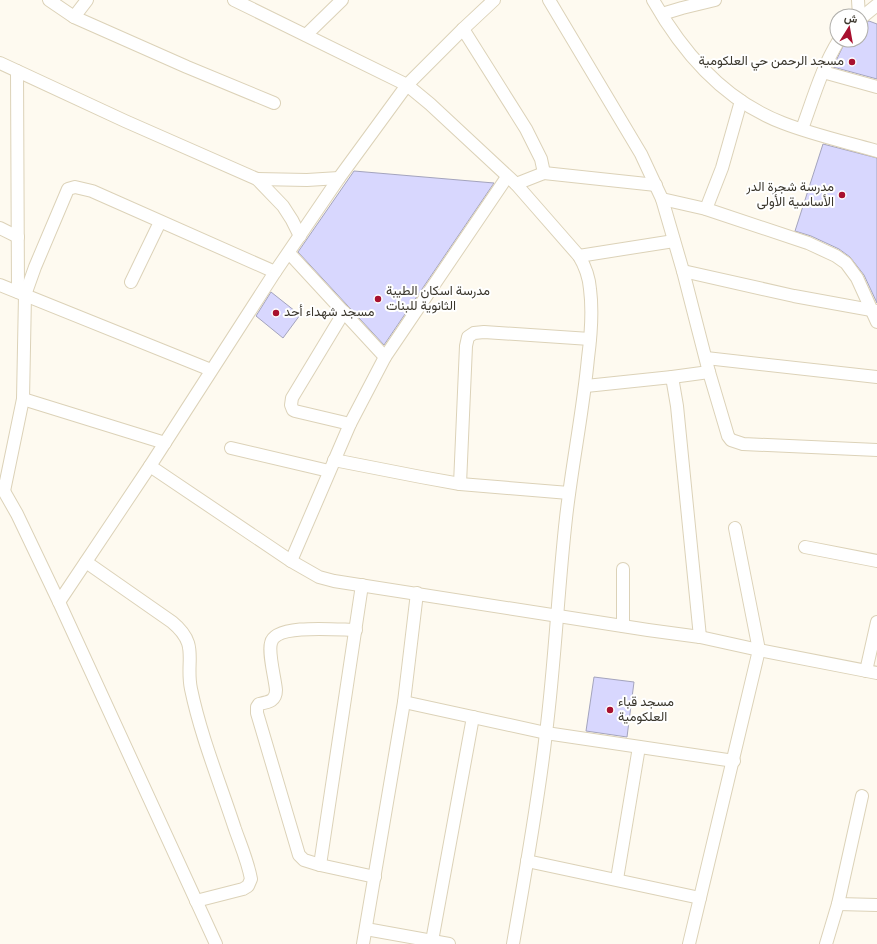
<svg xmlns="http://www.w3.org/2000/svg" width="877" height="944" font-family="Overpass,Vazirmatn,sans-serif">
<style>
.building{fill:#d8d7fe;stroke:#a4a4bd}
.lines{fill:none;stroke-linecap:round;stroke-linejoin:round}
.minor-casing{stroke:#dcd2b8;stroke-width:14}
.minor{stroke:#fff;stroke-width:12}
.poi-dot{fill:#a8102f;stroke:#fff;stroke-width:1.5}
.labels{text-anchor:middle;dominant-baseline:central;stroke-width:4;stroke-linejoin:round;paint-order:stroke}
.poi-label{font-size:13px;fill:#3a362c;stroke:#fff;text-anchor:start}
</style>
<rect width="100%" height="100%" fill="#fefaf0"/>
<g class="building">
<polygon points="869,21 877,24 877,79 833,67 846,40 861,40 861,25"/>
<polygon points="823,144 877,158 877,303 864,275 850,257 839,249 811,236 795,231"/>
<polygon points="354,171 494,183 384,345 298,252"/>
<polygon points="271,292 300,315 283,338 256,316"/>
<polygon points="594,677 634,682 627,737 586,731"/>
</g>
<g class="lines">
<g class="minor-casing">
<g id="minor">
<polyline points="49,0 74,17 187,67 274,103"/>
<path d="M234,0L407,85L430,104L516,184L579,256C585,266 589,277 590,289C593,312 591,335 588,358C583,412 572,464 566,518C558,589 555,662 546,733C538,804 525,874 513,944"/>
<polyline points="549,0 641,154 662,199 683,271 709,372 728,436 731,440 743,444 877,450"/>
<path d="M653,0C683,53 725,101 783,123C814,135 846,142 877,151"/>
<polyline points="858,0 859,16"/>
<polyline points="662,14 682,8 715,0"/>
<polyline points="74,17 87,0"/>
<polyline points="861,18 877,5"/>
<polyline points="463,29 526,129 541,159 544,173 516,184"/>
<polyline points="306,35 342,0"/>
<polyline points="0,63 125,121 257,179 283,206 292,220 300,236"/>
<polyline points="17,71 18,292"/>
<polyline points="823,72 877,87"/>
<path d="M802,129C813,99 822,67 839,40"/>
<polyline points="544,173 656,185"/>
<polyline points="257,179 307,180 339,178"/>
<polyline points="662,199 706,209 808,243 836,256 846,263 857,278 877,322"/>
<polyline points="706,209 722,168 741,101"/>
<polyline points="0,228 18,237"/>
<polyline points="289,253 385,357 507,177"/>
<polyline points="579,256 674,241"/>
<polyline points="683,271 794,296 877,311"/>
<polyline points="131,282 160,222"/>
<polyline points="0,285 211,370"/>
<polyline points="344,312 292,398 291,405 293,410 295,411 350,424"/>
<polyline points="706,358 877,377"/>
<polyline points="672,377 709,372"/>
<polyline points="586,386 672,377 677,406 700,637"/>
<polyline points="23,399 165,443"/>
<polyline points="231,448 329,471"/>
<polyline points="334,460 421,477 460,484 569,493"/>
<polyline points="150,466 291,561 319,577 334,581 648,630 700,637 759,650 877,673"/>
<polyline points="460,484 466,346 468,337 474,333 484,332 590,339"/>
<polyline points="1,486 17,514 59,602 216,944"/>
<polyline points="4,491 23,399 25,295 35,267 68,189 75,187 92,191 275,272"/>
<polyline points="805,547 877,561"/>
<polyline points="291,561 350,424 385,357"/>
<path d="M86,562L172,622C200,645 185,660 191,689C201,737 220,783 235,829C241,846 248,862 251,879L248,886L243,889L196,901"/>
<polyline points="623,569 623,626"/>
<polyline points="59,602 150,466 275,272 339,178 407,85 463,29 494,0"/>
<path d="M356,630C340,630 275,623 271,643C268,653 275,678 276,690C276,701 269,702 259,704L257,707V713L299,855L304,860L320,865L375,877"/>
<polyline points="866,671 877,622"/>
<polyline points="404,702 546,733 734,761"/>
<polyline points="527,861 700,898"/>
<polyline points="320,865 362,585"/>
<polyline points="617,879 639,747"/>
<polyline points="838,904 877,905"/>
<polyline points="366,929 449,944"/>
<polyline points="432,941 473,717"/>
<polyline points="363,944 404,702 417,593"/>
<polyline points="689,944 759,650 735,528"/>
<polyline points="826,944 838,904 862,796"/>
</g>
</g>
<use href="#minor" class="minor"/>
</g>
<g class="poi-dot">
<circle cx="852" cy="62" r="4"/>
<circle cx="842" cy="195" r="4"/>
<circle cx="378" cy="299" r="4"/>
<circle cx="276" cy="313" r="4"/>
<circle cx="610" cy="710" r="4"/>
</g>
<g class="labels">
<g class="poi-label">
<text x="844" y="62" text-anchor="end">مسجد الرحمن حي العلكومية</text>
<text x="834" y="188" text-anchor="end">مدرسة شجرة الدر<tspan x="834" dy="15">الأساسية الأولى</tspan></text>
<text x="386" y="292">مدرسة اسكان الطيبة<tspan x="386" dy="15">الثانوية للبنات</tspan></text>
<text x="284" y="313">مسجد شهداء أحد</text>
<text x="618" y="703">مسجد قباء<tspan x="618" dy="15">العلكومية</tspan></text>
</g>
</g>
<g transform="translate(849 28) rotate(11)"><circle r="19" fill="#ffffff" stroke="#b0afab"/>
<path d="M0-3L7 15L0 10L-7 15Z" fill="#a8102f"/>
<text y="-6" font-size="11" font-weight="bold" text-anchor="middle" fill="#3a362c">ش</text>
</g>
</svg>
